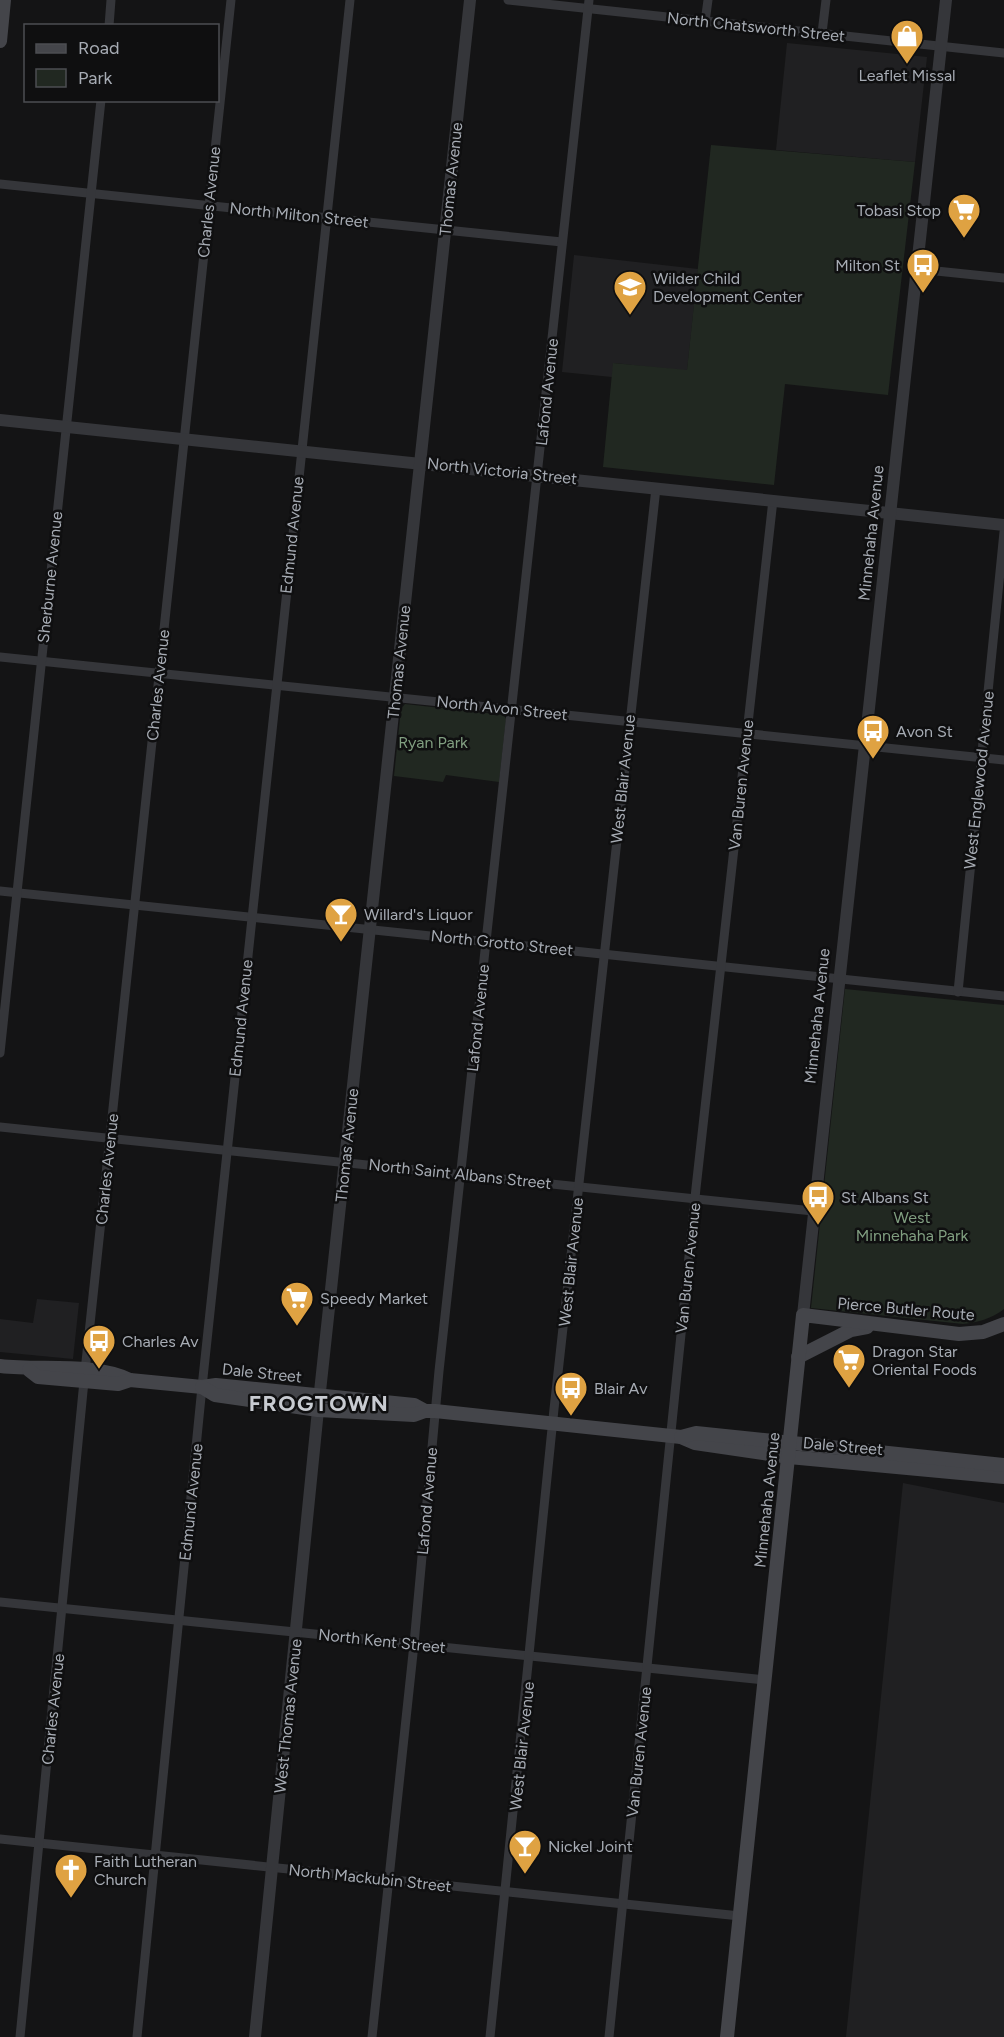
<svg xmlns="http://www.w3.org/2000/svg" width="1004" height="2037" font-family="Figtree,sans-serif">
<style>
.built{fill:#202022}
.green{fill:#212821}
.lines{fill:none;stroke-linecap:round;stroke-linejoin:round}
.minor{stroke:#35363a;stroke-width:9}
.tertiary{stroke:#35363a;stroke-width:12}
.secondary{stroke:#44454a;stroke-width:14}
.labels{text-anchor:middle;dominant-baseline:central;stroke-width:5;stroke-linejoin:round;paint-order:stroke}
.street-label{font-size:16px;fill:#a7acb4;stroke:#0f0f10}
.poi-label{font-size:16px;fill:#a7acb4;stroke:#0f0f10;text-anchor:start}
.park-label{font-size:16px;fill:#809e80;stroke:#0f0f10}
.district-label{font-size:22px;font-weight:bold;letter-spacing:1.5px;fill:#c8cbd1;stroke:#0f0f10}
</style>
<rect width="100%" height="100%" fill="#141415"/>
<g class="built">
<polygon points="787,43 927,57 915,162 776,150"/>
<polygon points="574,255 698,269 687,371 614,363 612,377 562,372"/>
<polygon points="37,1299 79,1303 73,1359 0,1352 0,1319 33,1323"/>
<polygon points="903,1483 1004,1503 1004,2037 846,2037"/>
</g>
<g class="green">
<polygon points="711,145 915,162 888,395 785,384 774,485 603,467 613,363 687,370"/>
<polygon points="405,704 504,715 506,719 499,782 446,775 443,782 394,776 401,709"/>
<path d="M845,989L1004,1005V1309C991,1319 979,1322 963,1324L811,1308Z"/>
</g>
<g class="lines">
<g class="minor">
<polyline points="508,0 1004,53"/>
<polyline points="705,22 708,0"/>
<polyline points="109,26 111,0"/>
<polyline points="822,33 826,0"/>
<polyline points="0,184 562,242"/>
<polyline points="917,269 1004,278"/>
<polyline points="0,657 1004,760"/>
<polyline points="0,891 1004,996"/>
<polyline points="958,992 1004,532"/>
<polyline points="0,1053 101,100"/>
<polyline points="0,1127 813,1211"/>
<polyline points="85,1371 231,0"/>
<polyline points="0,1602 765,1680"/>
<polyline points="0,1839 740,1916"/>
<polyline points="20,2037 84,1381"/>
<polyline points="137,2037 202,1387 350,0"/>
<polyline points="372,2037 414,1644 439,1371 589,0"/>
<polyline points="490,2037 554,1409 656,488"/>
<polyline points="609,2037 696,1188 773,500"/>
</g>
<g class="tertiary">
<polyline points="0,420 1004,525"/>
<polyline points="803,1315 946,0"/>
<polyline points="255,2037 318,1410 470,0"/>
</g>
<g class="secondary">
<polyline points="0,41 4,0"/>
<polyline points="798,1357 851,1330 867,1327"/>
<path d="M0,1366C42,1371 91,1362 130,1380"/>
<polyline points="29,1370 38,1377 118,1384 130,1380 202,1387 216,1385 414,1405 425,1411"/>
<polyline points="202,1387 215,1395 318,1410 414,1415 425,1411 435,1411 681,1437 695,1443 789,1457 1004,1477"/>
<polyline points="681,1437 696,1433 1004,1465"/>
<polyline points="727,2037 803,1315 959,1334 983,1332 1004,1324"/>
</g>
</g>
<defs>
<g id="shop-pin" transform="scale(1.725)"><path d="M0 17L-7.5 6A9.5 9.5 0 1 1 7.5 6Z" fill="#dfa242" stroke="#0f0f10"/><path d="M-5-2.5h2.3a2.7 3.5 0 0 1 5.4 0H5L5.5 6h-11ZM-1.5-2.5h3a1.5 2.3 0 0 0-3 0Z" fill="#fff"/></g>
<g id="supermarket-pin" transform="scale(1.725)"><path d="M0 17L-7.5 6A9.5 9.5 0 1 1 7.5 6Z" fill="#dfa242" stroke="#0f0f10"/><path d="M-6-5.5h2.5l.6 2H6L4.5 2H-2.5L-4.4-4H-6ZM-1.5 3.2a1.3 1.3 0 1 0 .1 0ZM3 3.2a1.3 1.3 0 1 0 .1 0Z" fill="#fff"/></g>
<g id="bus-pin" transform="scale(1.725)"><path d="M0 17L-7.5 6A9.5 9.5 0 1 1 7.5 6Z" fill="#dfa242" stroke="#0f0f10"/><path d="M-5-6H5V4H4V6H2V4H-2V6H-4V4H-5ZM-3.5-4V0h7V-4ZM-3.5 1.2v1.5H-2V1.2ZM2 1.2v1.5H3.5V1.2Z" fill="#fff"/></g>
<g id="school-pin" transform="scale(1.725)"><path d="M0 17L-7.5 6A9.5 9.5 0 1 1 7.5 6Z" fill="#dfa242" stroke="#0f0f10"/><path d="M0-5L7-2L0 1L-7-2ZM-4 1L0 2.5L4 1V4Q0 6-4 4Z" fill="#fff"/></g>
<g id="bar-pin" transform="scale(1.725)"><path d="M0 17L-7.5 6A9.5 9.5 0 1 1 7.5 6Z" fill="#dfa242" stroke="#0f0f10"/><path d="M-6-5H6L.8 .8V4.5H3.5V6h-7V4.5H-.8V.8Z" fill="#fff"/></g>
<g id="church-pin" transform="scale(1.725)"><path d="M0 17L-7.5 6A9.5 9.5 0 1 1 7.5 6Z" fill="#dfa242" stroke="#0f0f10"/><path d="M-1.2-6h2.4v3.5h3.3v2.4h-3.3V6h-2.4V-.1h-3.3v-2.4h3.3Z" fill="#fff"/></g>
</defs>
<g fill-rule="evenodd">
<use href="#shop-pin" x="907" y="36"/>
<use href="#supermarket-pin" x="964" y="210"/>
<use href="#bus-pin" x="923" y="265"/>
<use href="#school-pin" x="630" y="287"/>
<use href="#bus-pin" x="873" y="731"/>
<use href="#bar-pin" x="341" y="914"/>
<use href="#bus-pin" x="818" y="1197"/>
<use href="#supermarket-pin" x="297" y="1298"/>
<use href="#bus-pin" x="99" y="1341"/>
<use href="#supermarket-pin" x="849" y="1360"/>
<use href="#bus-pin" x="571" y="1388"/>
<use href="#bar-pin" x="525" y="1846"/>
<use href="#church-pin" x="71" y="1870"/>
</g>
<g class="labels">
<g class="street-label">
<text transform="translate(756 27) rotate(6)">North Chatsworth Street</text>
<text transform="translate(451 179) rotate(-84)">Thomas Avenue</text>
<text transform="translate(209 202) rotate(-84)">Charles Avenue</text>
<text transform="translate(299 215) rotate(6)">North Milton Street</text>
<text transform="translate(547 392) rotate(-84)">Lafond Avenue</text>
<text transform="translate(502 471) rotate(6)">North Victoria Street</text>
<text transform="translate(871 533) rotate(-84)">Minnehaha Avenue</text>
<text transform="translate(292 535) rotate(-84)">Edmund Avenue</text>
<text transform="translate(50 577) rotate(-84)">Sherburne Avenue</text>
<text transform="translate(399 662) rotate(-84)">Thomas Avenue</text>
<text transform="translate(158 685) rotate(-84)">Charles Avenue</text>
<text transform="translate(502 708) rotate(6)">North Avon Street</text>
<text transform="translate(623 779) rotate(-84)">West Blair Avenue</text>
<text transform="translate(979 780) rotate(-84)">West Englewood Avenue</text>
<text transform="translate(741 785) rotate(-84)">Van Buren Avenue</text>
<text transform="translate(502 943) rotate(6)">North Grotto Street</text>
<text transform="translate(817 1016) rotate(-84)">Minnehaha Avenue</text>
<text transform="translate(241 1018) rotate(-84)">Edmund Avenue</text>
<text transform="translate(478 1018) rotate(-84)">Lafond Avenue</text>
<text transform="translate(347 1145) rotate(-84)">Thomas Avenue</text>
<text transform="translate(107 1169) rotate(-84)">Charles Avenue</text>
<text transform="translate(460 1174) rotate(6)">North Saint Albans Street</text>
<text transform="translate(571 1262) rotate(-84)">West Blair Avenue</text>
<text transform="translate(688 1268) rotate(-84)">Van Buren Avenue</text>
<text transform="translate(906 1309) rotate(5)">Pierce Butler Route</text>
<text transform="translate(262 1373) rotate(6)">Dale Street</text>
<text transform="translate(843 1446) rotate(5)">Dale Street</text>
<text transform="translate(767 1500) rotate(-84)">Minnehaha Avenue</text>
<text transform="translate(427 1501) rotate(-85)">Lafond Avenue</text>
<text transform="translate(191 1502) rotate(-84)">Edmund Avenue</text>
<text transform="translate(382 1641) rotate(6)">North Kent Street</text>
<text transform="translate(53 1709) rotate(-84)">Charles Avenue</text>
<text transform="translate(288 1716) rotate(-84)">West Thomas Avenue</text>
<text transform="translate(522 1746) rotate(-84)">West Blair Avenue</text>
<text transform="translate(639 1752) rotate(-84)">Van Buren Avenue</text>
<text transform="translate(370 1878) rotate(6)">North Mackubin Street</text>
</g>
<g class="poi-label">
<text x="907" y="75" text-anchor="middle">Leaflet Missal</text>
<text x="941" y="210" text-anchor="end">Tobasi Stop</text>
<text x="900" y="265" text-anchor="end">Milton St</text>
<text x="653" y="278">Wilder Child<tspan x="653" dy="18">Development Center</tspan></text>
<text x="896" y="731">Avon St</text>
<text x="364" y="914">Willard's Liquor</text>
<text x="841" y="1197">St Albans St</text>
<text x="320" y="1298">Speedy Market</text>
<text x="122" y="1341">Charles Av</text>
<text x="872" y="1351">Dragon Star<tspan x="872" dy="18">Oriental Foods</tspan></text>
<text x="594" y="1388">Blair Av</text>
<text x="548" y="1846">Nickel Joint</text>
<text x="94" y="1861">Faith Lutheran<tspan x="94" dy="18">Church</tspan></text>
</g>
<g class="park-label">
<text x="433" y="742">Ryan Park</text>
<text x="912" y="1217">West<tspan x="912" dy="18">Minnehaha Park</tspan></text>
</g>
<g class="district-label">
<text x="319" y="1403">FROGTOWN</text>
</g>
</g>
<rect x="24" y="24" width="195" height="78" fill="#0f0f10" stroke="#4c4e52" stroke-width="1.5"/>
<rect x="36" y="44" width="30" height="9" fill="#44454a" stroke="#4c4e52" stroke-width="1.5"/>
<text x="78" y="54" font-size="18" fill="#a7acb4">Road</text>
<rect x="36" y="69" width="30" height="18" fill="#212821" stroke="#4c4e52" stroke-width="1.5"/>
<text x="78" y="84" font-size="18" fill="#a7acb4">Park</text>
</svg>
